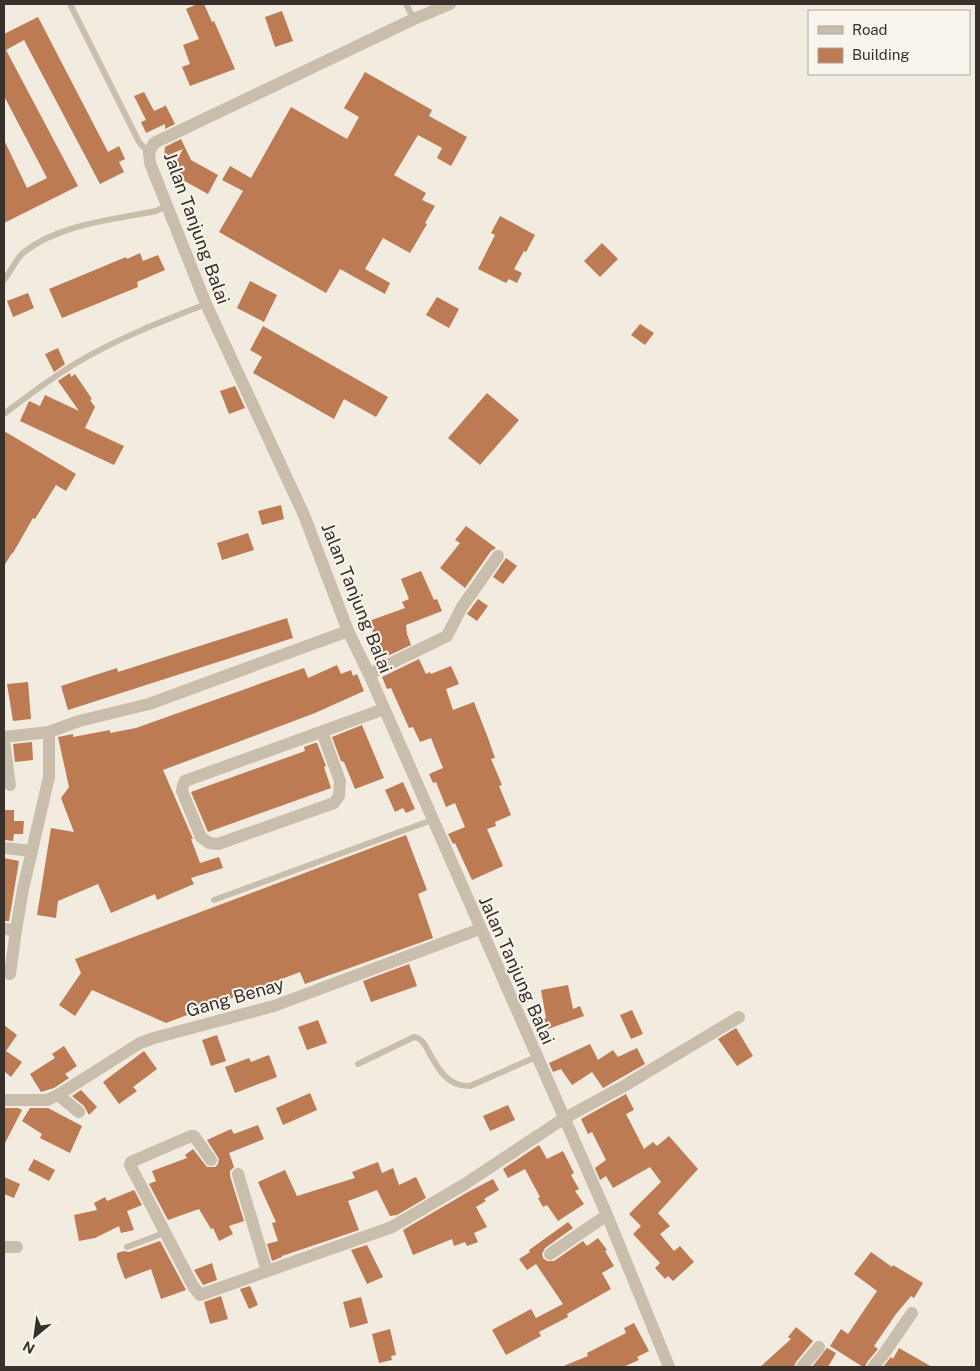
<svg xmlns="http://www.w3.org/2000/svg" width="980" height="1371" font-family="'Public Sans',sans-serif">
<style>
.building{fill:#bc7b53}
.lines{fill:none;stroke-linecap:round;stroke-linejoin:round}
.service{stroke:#c9bdac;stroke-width:6}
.minor{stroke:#c9bdac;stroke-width:12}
.tertiary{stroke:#c9bdac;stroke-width:12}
.labels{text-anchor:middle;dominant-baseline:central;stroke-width:4;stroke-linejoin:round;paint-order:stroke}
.street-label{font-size:18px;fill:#37302b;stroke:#f9f5ec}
</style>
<rect width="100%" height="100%" fill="#f1ebe0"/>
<g class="building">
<polygon points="197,4 204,4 212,22 214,21 235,69 190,86 182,67 190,64 183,45 199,39 186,9"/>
<polygon points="282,11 293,41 275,47 265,17"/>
<polygon points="38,17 108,152 119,146 125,159 119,162 124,172 100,184 24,40 6,50 78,186 4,223 4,140 27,188 47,178 4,96 4,34"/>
<polygon points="365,72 432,110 429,116 467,137 451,166 437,158 442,148 418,135 394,175 426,193 422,200 435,206 425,223 427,224 410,253 383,238 365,269 390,283 385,294 340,269 326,293 219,232 243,191 222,180 230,166 251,178 291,107 347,139 359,117 344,108"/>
<polygon points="144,92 154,111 165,106 165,104 175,124 165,129 165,124 146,133 141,122 146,120 134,96"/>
<polygon points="181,139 191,160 218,175 208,194 170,173 183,149 164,157 165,147"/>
<polygon points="500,216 535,235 526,252 524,251 514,269 522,273 517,283 509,279 506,283 478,269 495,235 491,233"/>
<polygon points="602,243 618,259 600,277 584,261"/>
<polygon points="140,253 143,261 158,255 165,270 137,282 138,287 62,318 49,289 126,257 127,259"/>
<polygon points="250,281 277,295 264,322 237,308"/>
<polygon points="28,293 34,308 13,317 7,301"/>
<polygon points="437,297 459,309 449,328 426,315"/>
<polygon points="640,324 654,333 645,345 631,335"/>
<polygon points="263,326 388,397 376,417 344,399 334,419 253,373 262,357 250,350"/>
<polygon points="58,348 65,364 54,372 45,354"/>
<polygon points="70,373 71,377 75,374 92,399 90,400 95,407 85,428 124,446 114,465 20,421 29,401 40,406 45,395 79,411 58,381"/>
<polygon points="235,386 245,408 229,414 220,391"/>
<polygon points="487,393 519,420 480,465 448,438"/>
<polygon points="4,431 76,474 66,491 56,485 35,519 33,518 13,553 12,553 4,566"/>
<polygon points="281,505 284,519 262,525 258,511"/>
<polygon points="466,526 496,548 491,551 465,588 440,568 460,543 455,540"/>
<polygon points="248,533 254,550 222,560 217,543"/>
<polygon points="506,558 517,566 503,584 493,577"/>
<polygon points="421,571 434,600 437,599 442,611 406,625 407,634 411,645 379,660 371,638 375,637 369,621 405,608 402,602 409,599 401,579"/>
<polygon points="478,599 488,606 477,621 467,614"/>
<polygon points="287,618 293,638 68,710 61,686 117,668 118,672"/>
<polygon points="419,659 426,674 430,672 431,674 451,666 459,684 446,689 453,710 474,702 488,738 495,758 491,759 502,785 499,786 511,815 495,822 496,826 487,829 503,866 472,880 455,843 453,844 448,834 465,827 455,803 446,807 436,782 433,783 429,774 443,768 431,738 420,742 413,727 409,728 391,688 387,689 382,677"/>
<polygon points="337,665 341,674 351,670 353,676 357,674 364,691 315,713 163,770 193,839 191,839 200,863 219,857 223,868 191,878 194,884 168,895 157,900 155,894 111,913 98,884 58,901 56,918 37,915 51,828 74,832 61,798 69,787 58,737 73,734 73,737 110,730 110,733 136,728 304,668 308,678"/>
<polygon points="28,682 31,719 13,721 7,684"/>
<polygon points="362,725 384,778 355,789 344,762 341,761 332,737"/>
<polygon points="32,742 33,760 15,762 13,744"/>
<polygon points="315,743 317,743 326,766 324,767 331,788 208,832 191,792 305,751 304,747"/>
<polygon points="403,782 415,809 406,813 403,808 395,812 385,790"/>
<polygon points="4,810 14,810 14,821 24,821 23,834 14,834 13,841 4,840"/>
<polygon points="406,835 427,890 418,894 433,938 305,984 300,972 166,1023 92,990 75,1016 59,1005 81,973 75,959"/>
<polygon points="4,858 19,861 9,921 4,921"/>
<polygon points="409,964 417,986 371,1002 363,981"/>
<polygon points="568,985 573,1009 580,1006 584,1016 548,1029 544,1019 546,1018 541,990"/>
<polygon points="632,1010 643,1034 631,1039 620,1015"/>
<polygon points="318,1020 327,1043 307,1050 298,1027"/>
<polygon points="4,1025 17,1035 6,1051 22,1062 11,1077 4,1071"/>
<polygon points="736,1028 753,1056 737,1066 718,1039"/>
<polygon points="217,1035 226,1061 211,1066 202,1040"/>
<polygon points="590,1044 598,1060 613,1050 618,1057 637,1048 645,1064 603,1088 592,1072 572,1085 561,1069 553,1072 549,1063"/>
<polygon points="64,1046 77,1066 65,1074 69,1078 54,1088 41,1092 30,1074 55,1058 52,1054"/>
<polygon points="144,1051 157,1069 133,1087 137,1091 119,1104 103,1082"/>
<polygon points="269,1055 277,1077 235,1093 225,1067 249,1058 251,1062"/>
<polygon points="81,1090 97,1107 89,1115 84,1106 72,1096"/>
<polygon points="310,1093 317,1110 283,1125 276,1108"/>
<polygon points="626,1094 634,1110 626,1114 644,1149 653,1142 657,1146 669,1136 698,1169 658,1213 670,1226 660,1234 674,1251 680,1246 694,1262 673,1281 668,1276 665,1279 655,1268 660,1263 633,1234 641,1226 629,1214 661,1182 650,1167 613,1188 606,1176 600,1180 595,1168 606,1160 592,1132 588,1134 581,1119"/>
<polygon points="508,1105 515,1120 490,1131 483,1116"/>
<polygon points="4,1108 18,1108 22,1110 4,1145"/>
<polygon points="30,1108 48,1108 82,1126 70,1153 40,1138 42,1134 22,1121"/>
<polygon points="258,1125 264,1139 229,1153 234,1167 230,1171 230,1176 244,1221 229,1226 233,1234 219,1241 213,1228 211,1229 199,1209 168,1220 149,1184 156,1181 152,1171 187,1158 185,1155 193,1149 207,1167 215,1167 218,1164 219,1159 207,1140 231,1129 234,1134"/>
<polygon points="539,1145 547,1159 563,1151 574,1173 571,1175 579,1189 575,1191 584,1204 558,1221 547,1205 543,1207 538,1198 540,1197 525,1169 508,1178 503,1169"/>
<polygon points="34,1159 55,1170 49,1181 28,1170"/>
<polygon points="378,1162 382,1173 393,1168 399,1185 416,1177 426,1198 397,1215 390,1216 377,1190 348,1201 359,1230 282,1256 282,1257 272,1261 267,1244 278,1241 272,1223 276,1222 258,1182 285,1170 297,1196 355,1178 352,1172"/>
<polygon points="4,1177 20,1184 14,1198 4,1194"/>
<polygon points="493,1179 499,1190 484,1199 486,1201 476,1207 487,1227 474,1233 478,1242 467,1246 465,1242 454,1246 452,1239 413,1255 403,1230 468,1192"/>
<polygon points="134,1190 142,1205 127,1211 134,1230 121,1233 119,1226 95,1238 79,1241 74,1215 97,1210 94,1203 105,1197 107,1201"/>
<polygon points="568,1222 573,1228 545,1248 542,1254 543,1258 547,1261 554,1261 583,1241 587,1246 598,1238 607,1250 605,1251 614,1266 602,1273 611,1289 567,1314 568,1317 539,1332 541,1336 506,1355 492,1330 531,1309 536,1318 563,1304 536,1264 527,1270 519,1259 530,1252 529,1250"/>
<polygon points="160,1241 186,1290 161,1299 151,1269 125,1279 117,1258 117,1253 124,1251 129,1252"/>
<polygon points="367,1245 383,1277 367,1284 351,1250"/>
<polygon points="871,1252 892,1267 893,1265 923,1283 914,1298 911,1296 896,1314 874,1346 878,1349 867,1362 865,1367 863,1367 830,1346 841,1329 848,1334 877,1291 854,1274"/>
<polygon points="212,1263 217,1280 203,1285 194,1270"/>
<polygon points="250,1286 258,1305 249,1309 240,1289"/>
<polygon points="221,1296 228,1319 210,1324 204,1302"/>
<polygon points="361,1297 368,1323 350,1328 343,1302"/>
<polygon points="634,1323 649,1351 637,1357 639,1360 623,1367 561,1367 588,1356 587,1353 626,1333 624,1328"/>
<polygon points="796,1327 813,1341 796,1362 794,1367 760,1367 791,1339 788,1337"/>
<polygon points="390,1329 396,1355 391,1356 392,1360 379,1363 372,1334"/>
<polygon points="827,1348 836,1353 828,1367 812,1367"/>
<polygon points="899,1348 932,1367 883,1367 891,1357 893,1359"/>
</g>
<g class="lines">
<g class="service">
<polyline points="70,4 139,142 149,153"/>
<polyline points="406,4 414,19"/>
<path d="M4,280C10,273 17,257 24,252C61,224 111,220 156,211L167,206"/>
<path d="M4,414C26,397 49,380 73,365C114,340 160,322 206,304"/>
<polyline points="214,900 432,820"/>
<path d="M358,1064L414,1037L418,1038L423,1042C435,1061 443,1087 470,1086L536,1057"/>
<polyline points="127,1247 164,1233"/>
</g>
<g class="minor">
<polyline points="369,674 447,636 462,607 498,556"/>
<polyline points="322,732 340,781 339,796 334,803 218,844 209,843 201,837 182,791 183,785 185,781 384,709"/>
<polyline points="4,737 49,732"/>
<polyline points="4,741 10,785"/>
<polyline points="4,848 32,851"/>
<polyline points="4,929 16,930 23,889 49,777 49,732 79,721 149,704 348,631"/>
<polyline points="10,974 16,930"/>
<polyline points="58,1095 79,1112"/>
<polyline points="4,1100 47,1100 58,1095 140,1043 154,1038 274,1006 480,929"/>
<polyline points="211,1160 194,1136 191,1136 131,1162 130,1165 193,1286 200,1295 392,1227 465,1184 563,1119 624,1086 739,1017"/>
<polyline points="238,1174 267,1271"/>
<polyline points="4,1247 17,1247"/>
<polyline points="550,1254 607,1215"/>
<polyline points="802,1367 819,1347"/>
<polyline points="873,1367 883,1355 912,1313"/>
</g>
<polyline class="tertiary" points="450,4 414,19 154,143 149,153 150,163 206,304 304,515 348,631 369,674 607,1215 669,1367"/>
</g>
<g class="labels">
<g class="street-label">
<text transform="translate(197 228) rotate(70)">Jalan Tanjung Balai</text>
<text transform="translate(357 598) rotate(68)">Jalan Tanjung Balai</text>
<text transform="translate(517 970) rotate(66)">Jalan Tanjung Balai</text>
<text transform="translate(235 997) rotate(-16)">Gang Benay</text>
</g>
</g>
<rect width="980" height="1371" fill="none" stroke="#37302b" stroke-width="10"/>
<rect x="808" y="10" width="162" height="65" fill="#f9f5ec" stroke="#aba69f"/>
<rect x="818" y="26" width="25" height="8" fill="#c9bdac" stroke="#aba69f"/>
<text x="852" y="35" font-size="15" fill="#37302b">Road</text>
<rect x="818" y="48" width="25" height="15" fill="#bc7b53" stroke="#aba69f"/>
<text x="852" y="60" font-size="15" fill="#37302b">Building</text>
<g transform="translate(35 1336) rotate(209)" stroke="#f9f5ec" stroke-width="4" paint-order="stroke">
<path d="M0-4L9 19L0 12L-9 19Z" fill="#37302b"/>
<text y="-8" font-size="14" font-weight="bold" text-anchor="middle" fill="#37302b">N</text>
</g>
</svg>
